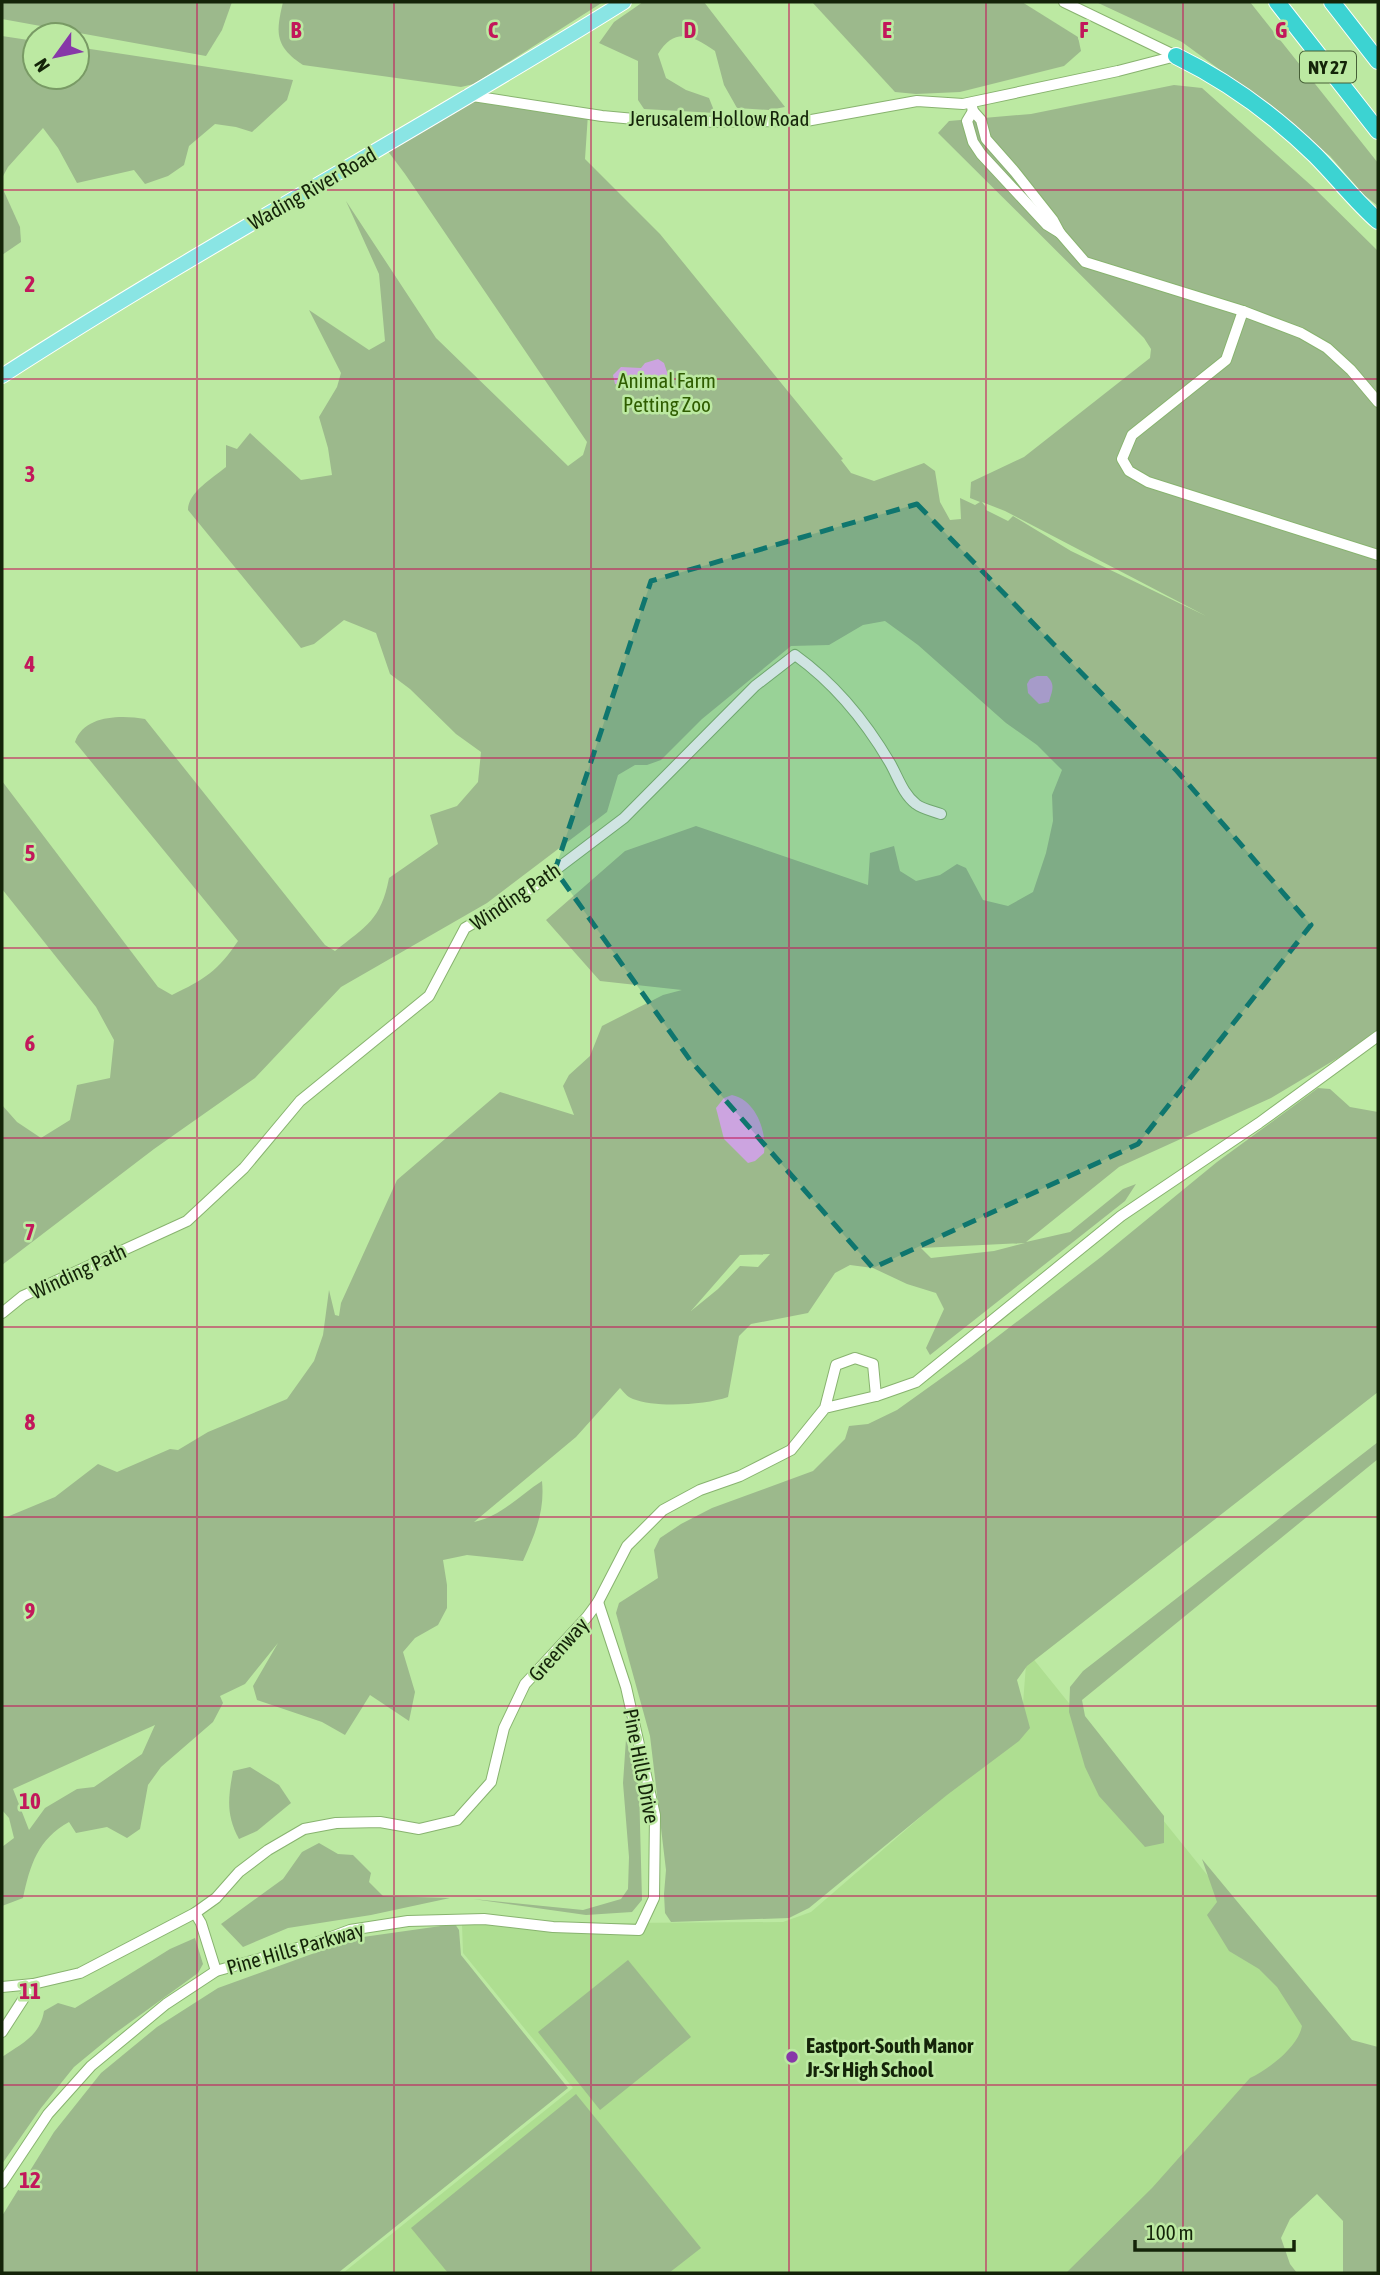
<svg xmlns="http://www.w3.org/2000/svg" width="1380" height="2275" font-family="'Asap Condensed',sans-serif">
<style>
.built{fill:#aede91}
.green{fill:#9cb98c;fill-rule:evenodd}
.water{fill:#cca4e0}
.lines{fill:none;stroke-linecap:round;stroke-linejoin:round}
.minor-casing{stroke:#88b36f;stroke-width:12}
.major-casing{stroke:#fff;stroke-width:16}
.highway-casing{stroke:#fff;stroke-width:18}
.minor{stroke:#fff;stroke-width:10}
.major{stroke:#8ae5e4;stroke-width:14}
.highway{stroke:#3cd3d2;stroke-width:16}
.marked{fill:#0f766e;fill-opacity:0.2;stroke:#0f766e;stroke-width:5;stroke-dasharray:14 9;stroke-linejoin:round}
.grid{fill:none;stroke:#c2185b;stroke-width:2;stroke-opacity:0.55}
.poi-dot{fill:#8738a8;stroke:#bce9a2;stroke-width:2.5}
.labels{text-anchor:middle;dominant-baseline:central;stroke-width:5;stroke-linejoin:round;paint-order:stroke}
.shield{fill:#bce9a2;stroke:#465f37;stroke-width:2}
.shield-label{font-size:19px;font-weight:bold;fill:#142409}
.street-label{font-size:21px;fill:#142409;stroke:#bce9a2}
.park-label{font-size:21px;fill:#2f5d00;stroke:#bce9a2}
.poi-label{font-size:21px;font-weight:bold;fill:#142409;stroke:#bce9a2;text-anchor:start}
.grid-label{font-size:23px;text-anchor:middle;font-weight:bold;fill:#c2185b;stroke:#bce9a2;stroke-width:5;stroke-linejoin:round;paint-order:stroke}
</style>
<rect width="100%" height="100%" fill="#bce9a2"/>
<polygon class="built" points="1027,1651 1356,2060 1089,2273 343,2273 573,2088 463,1953 462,1924 783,1922 811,1912 1021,1730"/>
<g class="green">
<polygon points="2,2 232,2 222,30 206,56 2,19"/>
<path d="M283,2H603L474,84L461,87L303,65C274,46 276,32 283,2Z"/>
<path d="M643,2H704L785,107L769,110L737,108L724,85L715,51C693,36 675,26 658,54L666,78L686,90L709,98L715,113L644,109L638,100V61L599,43L614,22Z"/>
<polygon points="812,2 1022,2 1078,37 1081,51 1064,66 960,92 916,94 895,92"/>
<polygon points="1096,2 1250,2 1378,163 1378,206 1364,195 1330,156 1227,75 1182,42"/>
<polygon points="2,36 35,41 35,77 77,77 77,47 293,80 287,100 252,132 236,127 215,124 189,146 184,165 168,176 145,184 134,170 77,183 58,148 43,128 8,167 2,178"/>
<path d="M1174,85L1202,88L1314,188L1378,251V1034L1271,1098L1119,1167L1026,1242L1070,1232L1123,1189L1136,1184L1125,1201L930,1355L926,1348L944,1309L936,1293L907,1284L873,1268L850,1265L835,1273L808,1313L751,1324L739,1336L728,1397C705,1405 656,1408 633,1399C627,1397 624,1392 620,1388L576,1437L474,1522C500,1517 520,1495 542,1481C545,1511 535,1534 523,1561L467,1555L443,1560L447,1585V1608L438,1625L415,1638L403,1652L415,1692L409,1721L370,1695L345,1735L322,1722L257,1700L253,1686L278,1643L245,1684L220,1696L223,1703L213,1722L161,1767L148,1785L140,1829L127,1838L107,1827L76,1833L69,1822C38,1839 30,1865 23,1898L2,1906V1847L14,1838L9,1818L2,1810V1519L55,1497L98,1464L117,1472L170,1449L178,1450L208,1432L287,1399L314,1361L323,1335L329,1290L335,1315L339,1316L341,1303L397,1180L500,1092L574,1115L563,1086L569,1075L590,1056L602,1026L663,995L682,990L600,981L546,920L625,851L696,826L868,885L870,853L894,846L900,871L916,881L940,875L957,864L966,868L983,900L1008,906L1033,892L1046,853L1053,821L1052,795L1062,770L1037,745L1006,723L918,645L885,621L863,625L829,645L791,646L702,719L661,760L647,765H635L618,775L607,812L487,903L341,987L255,1078L154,1149L2,1265V1105L17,1122L41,1138L70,1120L77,1085L110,1078L114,1040L96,1007L2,889V781L158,987L172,995C205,979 218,971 238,941L75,742C84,715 121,715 145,719L325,945L335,951C366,926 381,920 389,878L438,844L430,815L457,806L478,782L481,752L456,734L410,689L390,674L376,633L344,620L314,644L301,648L188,510C188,492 213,478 226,467V445L237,449L250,433L301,480L332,475L328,448L319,417L337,387L341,373L309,310L369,350L385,341L379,274L346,201L436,338L568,466L583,455L587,442L405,174L384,146L465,96L588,114L585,159L660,234L843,459L841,460L851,473L874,481L924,463L935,471L940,502L950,520L961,519L960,498L975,505L980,502L970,498L971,482L1024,457L1150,358L1151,349L1144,338L938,133L949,121L1031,114ZM982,502L1005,511L1206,616L1071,551L1013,516L1008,521L986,510V507ZM1025,1243L994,1251L931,1258L921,1248ZM770,1254L758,1267L740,1266L718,1289L691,1311L740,1255ZM155,1725L142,1754L94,1787L77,1789L45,1808L29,1830L13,1789Z"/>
<polygon points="2,187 20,227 21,242 2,255"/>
<polygon points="1318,1088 1330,1089 1350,1107 1378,1112 1378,1392 1027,1666 1017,1680 1030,1728 1019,1741 947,1795 809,1908 789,1918 671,1922 665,1913 664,1894 666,1870 650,1736 616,1613 619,1603 658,1578 654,1550 660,1538 681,1524 712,1508 813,1471 845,1439 849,1426 868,1424 897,1410 971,1357 1101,1257 1217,1162"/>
<polygon points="1378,1442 1378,1459 1082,1700 1085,1716 1164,1816 1164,1843 1145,1847 1099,1796 1085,1767 1069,1712 1070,1687 1083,1671"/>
<polygon points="626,1739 639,1787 642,1900 632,1912 586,1915 473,1899 583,1910 621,1899 628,1889 629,1857 623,1783"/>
<path d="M250,1767L279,1785L291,1803L257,1831L239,1839C226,1815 228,1798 233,1771Z"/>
<polygon points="319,1843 338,1854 353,1855 371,1873 369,1882 383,1896 450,1898 371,1915 288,1928 243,1947 221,1924 283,1879 302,1852"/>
<path d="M1202,1859L1352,2040L1378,2047V2273H1343V2221L1317,2194L1290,2219L1281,2238L1290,2264L1297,2273H1066L1152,2188L1250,2078C1269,2069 1298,2047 1302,2026L1277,1987L1259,1969L1229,1951L1207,1915L1217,1902Z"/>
<polygon points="455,1924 459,1930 461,1955 568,2088 338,2273 2,2273 2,2216 54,2132 101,2073 157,2027 218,1988 356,1938"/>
<path d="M195,1938L203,1964L198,1973L114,2034L74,2067L41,2108L2,2164V2057C21,2044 40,2036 44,2011L58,2003L75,2008L170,1949Z"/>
<polygon points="628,1960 691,2037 600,2110 538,2032"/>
<polygon points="576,2094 701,2248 669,2273 448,2273 411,2228"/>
</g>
<g class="water">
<path d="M658,359L664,363L668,375C659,384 654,383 644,380L627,387L615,384L613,375L621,367L641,368L645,363Z"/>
<path d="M1037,676H1047C1056,685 1052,691 1049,702L1039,704L1028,693L1027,684L1030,679Z"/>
<path d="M732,1095C756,1100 767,1132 764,1153L755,1161L748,1163L724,1139L716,1108L724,1098Z"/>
</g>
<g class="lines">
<g class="minor-casing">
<g id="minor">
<polyline points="1064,2 1176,56"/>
<polyline points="466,95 602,116 667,122 806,121 917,101 963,104 1118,71 1176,56"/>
<polyline points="971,103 973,111 981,120 986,139 1015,172 1053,220 1060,233 1085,262 1243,311 1301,333 1327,348 1351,370 1378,402"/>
<polyline points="973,111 967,121 973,142 981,154 1047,225 1060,233"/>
<polyline points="1243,311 1226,360 1132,435 1122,459 1129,471 1148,482 1378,555"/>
<path d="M2,1313L23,1296L187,1221L244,1168L300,1101L429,996L465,928L525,893L624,818L755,686L795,655C834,683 866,722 890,763C898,777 903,794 916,804C922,809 933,811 941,814"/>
<polyline points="876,1396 916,1382 1121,1216 1259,1123 1378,1036"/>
<polyline points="195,1913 216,1898 239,1872 268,1850 304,1829 336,1823 380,1822 419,1829 457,1820 491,1782 504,1728 525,1684 587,1617 598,1602 627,1546 663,1510 700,1490 740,1476 791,1450 825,1408 836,1365 855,1358 873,1364 876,1396 825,1408"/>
<polyline points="2,1987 33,1984 80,1973 195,1913 201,1923 216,1971"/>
<polyline points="2,2032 33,1984"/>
<polyline points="2,2183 48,2114 91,2066 166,2004 216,1971 315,1943 350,1930 408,1921 484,1919 553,1927 639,1930 654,1898 655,1815 626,1687 598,1602"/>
</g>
</g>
<g class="major-casing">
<path id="major" d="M2,376C205,245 419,130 624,2"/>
</g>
<g class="highway-casing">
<g id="highway">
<polyline points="1277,2 1378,131"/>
<polyline points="1332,2 1378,61"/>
<path d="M1176,56C1227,81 1274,115 1315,155C1337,177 1355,201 1378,221"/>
</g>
</g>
<use href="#minor" class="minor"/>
<use href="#major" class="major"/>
<use href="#highway" class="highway"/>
</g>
<path class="marked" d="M917,504L1177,771L1311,925L1138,1144L873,1268L690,1060L555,870L651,581Z"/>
<path class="grid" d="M197,2V2273M394,2V2273M591,2V2273M789,2V2273M986,2V2273M1183,2V2273M2,190H1378M2,379H1378M2,569H1378M2,758H1378M2,948H1378M2,1138H1378M2,1327H1378M2,1517H1378M2,1706H1378M2,1896H1378M2,2085H1378"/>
<circle class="poi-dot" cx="792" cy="2057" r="7"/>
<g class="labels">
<rect class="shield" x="1300" y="51.5" width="56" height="31" rx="5"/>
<g class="shield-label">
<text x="1328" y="67">NY 27</text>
</g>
<g class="street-label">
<text x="719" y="118">Jerusalem Hollow Road</text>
<text transform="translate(312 188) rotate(-30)">Wading River Road</text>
<text transform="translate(515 896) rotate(-34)">Winding Path</text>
<text transform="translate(78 1271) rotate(-25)">Winding Path</text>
<text transform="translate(558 1649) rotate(-48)">Greenway</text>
<text transform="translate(642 1766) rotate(79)">Pine Hills Drive</text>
<text transform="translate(295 1948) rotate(-16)">Pine Hills Parkway</text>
</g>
<g class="park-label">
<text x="667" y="380">Animal Farm<tspan x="667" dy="24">Petting Zoo</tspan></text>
</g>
<g class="poi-label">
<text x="806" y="2045">Eastport-South Manor<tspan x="806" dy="24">Jr-Sr High School</tspan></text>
</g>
</g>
<g class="grid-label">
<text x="296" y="38">B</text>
<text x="493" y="38">C</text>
<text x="690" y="38">D</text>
<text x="887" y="38">E</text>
<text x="1084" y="38">F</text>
<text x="1281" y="38">G</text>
<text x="30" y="292">2</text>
<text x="30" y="482">3</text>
<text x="30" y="672">4</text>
<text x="30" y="861">5</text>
<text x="30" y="1051">6</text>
<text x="30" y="1240">7</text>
<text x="30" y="1430">8</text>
<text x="30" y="1619">9</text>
<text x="30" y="1809">10</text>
<text x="30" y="1999">11</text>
<text x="30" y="2188">12</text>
</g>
<rect width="1380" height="2275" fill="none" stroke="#142409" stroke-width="7"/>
<g transform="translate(56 56) rotate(237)"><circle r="33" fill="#bce9a2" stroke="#799a65" stroke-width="2"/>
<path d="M0-5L12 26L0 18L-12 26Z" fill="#8738a8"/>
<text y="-10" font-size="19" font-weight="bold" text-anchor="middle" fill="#142409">N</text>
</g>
<path d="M1135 2240v10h159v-10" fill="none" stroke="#142409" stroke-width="3.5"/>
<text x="1146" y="2240" font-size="21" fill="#142409" stroke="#bce9a2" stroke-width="5" paint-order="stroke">100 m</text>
</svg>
